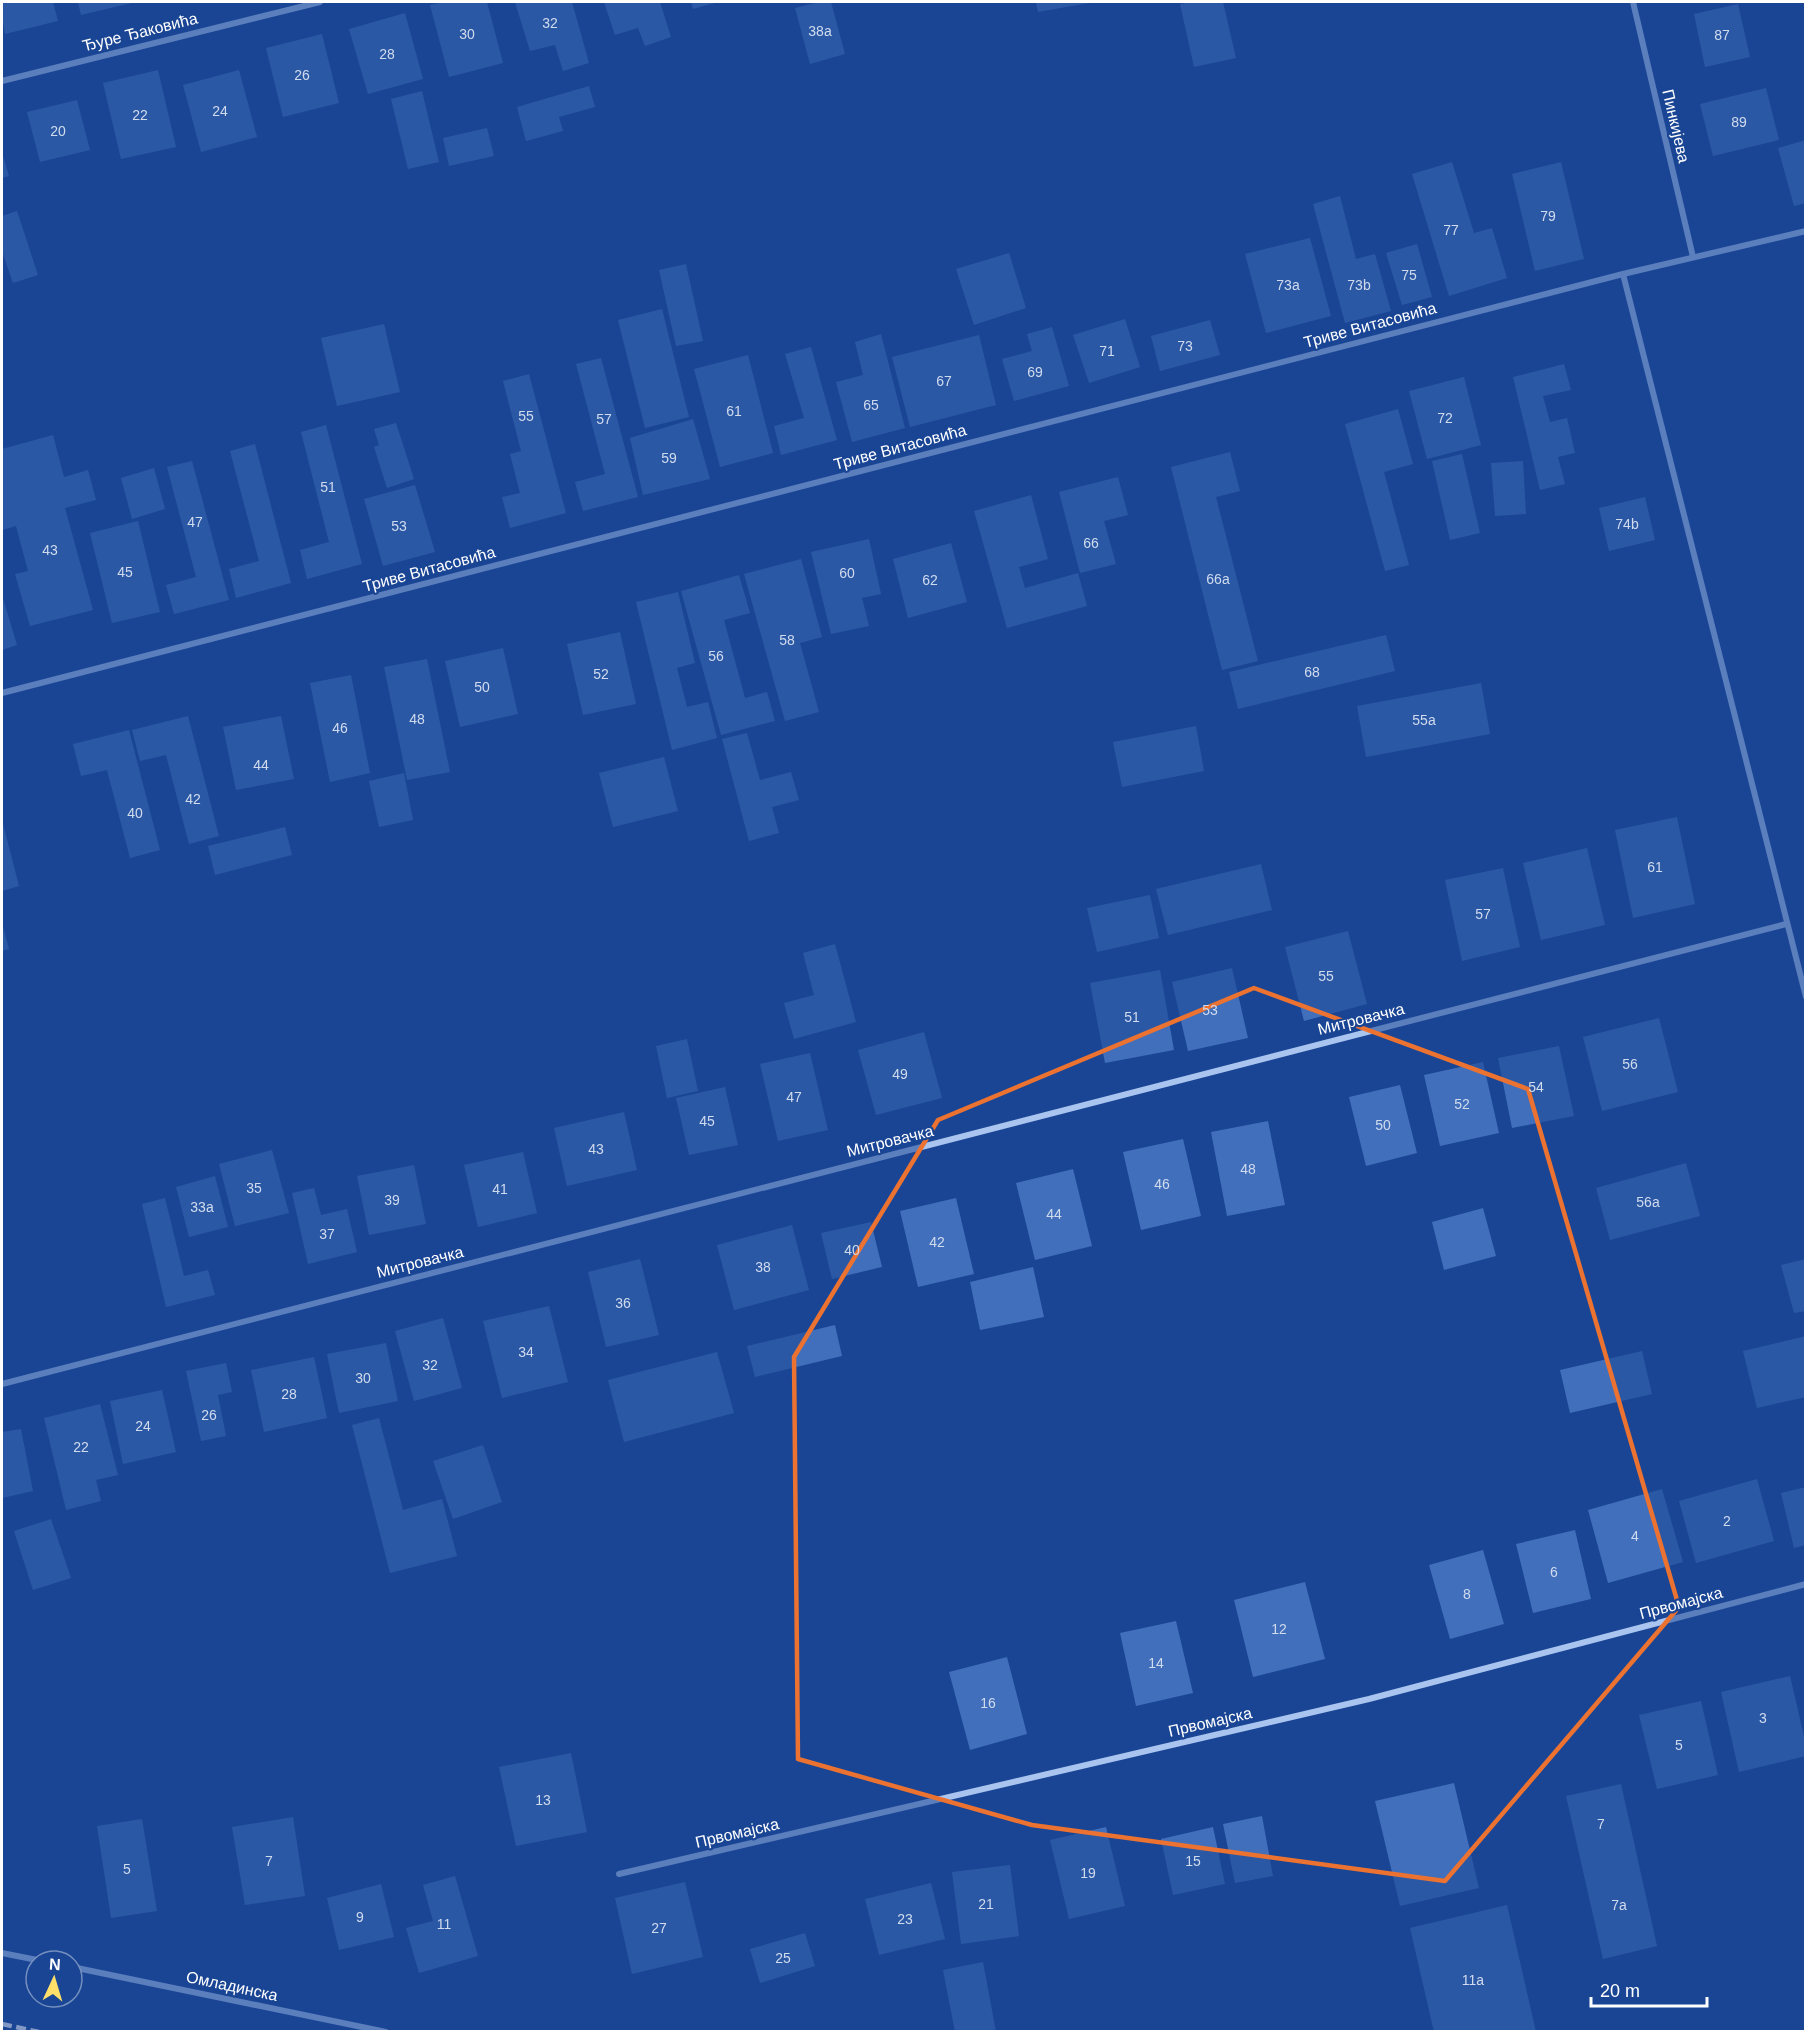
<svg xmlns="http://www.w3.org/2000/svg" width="1807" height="2033" font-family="Helvetica,sans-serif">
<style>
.building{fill:#426fbb}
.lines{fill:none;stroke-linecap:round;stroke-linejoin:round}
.street{stroke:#aac4f0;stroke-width:6}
.rail{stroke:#fff;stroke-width:4.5;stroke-dasharray:10 4.5;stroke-linecap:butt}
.marked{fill:none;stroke:#eb7230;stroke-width:4.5;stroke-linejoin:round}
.labels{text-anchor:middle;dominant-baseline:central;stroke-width:4.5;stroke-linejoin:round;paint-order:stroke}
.number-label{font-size:14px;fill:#d0dbee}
.street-label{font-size:16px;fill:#fff;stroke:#194594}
</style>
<rect width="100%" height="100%" fill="#194594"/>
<g class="building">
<polygon points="2,2 53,2 58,21 5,34 2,17"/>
<polygon points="78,2 136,2 81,15"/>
<polygon points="444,2 487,2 503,63 449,77 430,5"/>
<polygon points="515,2 572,2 589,63 563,71 555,45 530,51"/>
<polygon points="604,2 660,2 671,37 645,46 638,28 615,35"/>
<polygon points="691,2 718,2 693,9"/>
<polygon points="819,2 831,2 845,54 810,64 795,8"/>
<polygon points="1036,2 1089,2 1089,3 1038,12"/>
<polygon points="1192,2 1223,2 1236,58 1194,67 1180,4"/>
<polygon points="1738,4 1750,57 1705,67 1694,14"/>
<polygon points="405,13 423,79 368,94 349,29"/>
<polygon points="322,34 339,103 283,117 266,48"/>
<polygon points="158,70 176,147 121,159 103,83"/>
<polygon points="239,70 257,137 201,152 183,85"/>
<polygon points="589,86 595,107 559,117 563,131 526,141 517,107"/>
<polygon points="1766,88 1779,140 1713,156 1700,104"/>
<polygon points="422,91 439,162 408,169 391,99"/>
<polygon points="77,100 90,150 40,162 27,112"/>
<polygon points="487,128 494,156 449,166 443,138"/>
<polygon points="1806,140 1806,203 1794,206 1778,148"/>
<polygon points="2,153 9,176 2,178"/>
<polygon points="1452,162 1474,233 1492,228 1507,278 1449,296 1412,174"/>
<polygon points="1561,162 1584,259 1535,271 1512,174"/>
<polygon points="1340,196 1356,259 1375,254 1391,311 1345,323 1313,204"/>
<polygon points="17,211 38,275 13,283 3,254 2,255 2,216"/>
<polygon points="1310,238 1331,316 1266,333 1245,254"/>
<polygon points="1417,244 1432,297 1402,305 1386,253"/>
<polygon points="1009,253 1026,308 974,325 956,269"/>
<polygon points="686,264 703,341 676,346 659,270"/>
<polygon points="662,309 689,417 645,428 618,320"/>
<polygon points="1125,319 1140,367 1089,383 1073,335"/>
<polygon points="1210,320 1220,355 1160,371 1151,336"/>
<polygon points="384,324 400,392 337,406 321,338"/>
<polygon points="1052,327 1069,386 1014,401 1002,359 1032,351 1027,334"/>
<polygon points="881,334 905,428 852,442 836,382 863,375 855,342"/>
<polygon points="979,335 996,405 910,427 892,357"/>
<polygon points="811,347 837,440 781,455 774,426 804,418 785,354"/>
<polygon points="748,355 773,453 720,467 694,369"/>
<polygon points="601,358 638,497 583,511 575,482 605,474 576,364"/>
<polygon points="1564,364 1571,390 1543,396 1550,422 1567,418 1575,453 1558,457 1565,484 1540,490 1513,377"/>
<polygon points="529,374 566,513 510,528 502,497 520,493 510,454 521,451 503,381"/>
<polygon points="1464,377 1481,445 1427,459 1409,391"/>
<polygon points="1398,409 1413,464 1384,472 1409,565 1385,571 1345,424"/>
<polygon points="693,419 710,479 643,495 630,438"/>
<polygon points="396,423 414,479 387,488 374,447 379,445 374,429"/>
<polygon points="326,425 362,564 307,579 300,550 329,542 301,432"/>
<polygon points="53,435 64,477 88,470 96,500 65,508 93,610 30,626 15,574 28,571 16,526 2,530 2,499 3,499 2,492 2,449"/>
<polygon points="255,444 291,583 236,598 229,569 259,561 230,451"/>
<polygon points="1230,452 1240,491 1216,497 1258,661 1222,670 1171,467"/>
<polygon points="1462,454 1480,533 1450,540 1432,461"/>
<polygon points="192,461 229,600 174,614 166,585 196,577 167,467"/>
<polygon points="1523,461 1526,514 1495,516 1491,463"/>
<polygon points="154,468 165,509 132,519 121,478"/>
<polygon points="1118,477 1128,515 1104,521 1116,564 1080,573 1059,492"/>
<polygon points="415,485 435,552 383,566 364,499"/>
<polygon points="1031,495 1048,559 1019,567 1025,588 1078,573 1087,606 1007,628 974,511"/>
<polygon points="1645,497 1655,540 1609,551 1599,508"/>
<polygon points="138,521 160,612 112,623 90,533"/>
<polygon points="869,539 881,594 862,598 869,626 831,634 811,552"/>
<polygon points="951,543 967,602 908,618 893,559"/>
<polygon points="801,559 822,637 800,643 819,712 785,721 744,574"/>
<polygon points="739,575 750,613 724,620 745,698 767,692 775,721 721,735 681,591"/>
<polygon points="678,592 695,663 677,668 687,707 708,702 717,738 672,750 636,602"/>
<polygon points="2,595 17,645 2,650"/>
<polygon points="620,632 636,704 583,715 567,644"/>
<polygon points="1386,635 1395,671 1238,709 1229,672"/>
<polygon points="503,648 518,714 460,727 445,661"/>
<polygon points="427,659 450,772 407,780 384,667"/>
<polygon points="351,675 370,773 330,782 310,683"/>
<polygon points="1481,683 1490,734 1366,757 1357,706"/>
<polygon points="188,716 219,836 189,844 166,755 140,761 132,730"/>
<polygon points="281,716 294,779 236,790 223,727"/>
<polygon points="1196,726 1204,771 1122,787 1113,742"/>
<polygon points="129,730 160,850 130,858 107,770 81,776 73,744"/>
<polygon points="747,733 760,780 791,772 799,800 772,807 779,833 749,841 722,739"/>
<polygon points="664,757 678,811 613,827 599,773"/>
<polygon points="404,773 413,820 379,827 369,781"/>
<polygon points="1677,817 1695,904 1633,918 1615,830"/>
<polygon points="2,820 19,886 2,891"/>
<polygon points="285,827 292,855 215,875 208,846"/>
<polygon points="1587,848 1605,925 1541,940 1523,863"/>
<polygon points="1261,864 1272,910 1168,935 1156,889"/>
<polygon points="1503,868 1520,947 1462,961 1445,880"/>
<polygon points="1150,895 1159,938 1097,952 1087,908"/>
<polygon points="2,923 9,949 2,951"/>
<polygon points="1348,931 1367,1004 1304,1021 1285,947"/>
<polygon points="835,944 856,1022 794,1039 784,1003 814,995 803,953"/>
<polygon points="1232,968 1248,1038 1188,1051 1172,982"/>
<polygon points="1160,970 1174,1050 1105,1063 1090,983"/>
<polygon points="1659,1018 1678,1092 1602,1111 1583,1037"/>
<polygon points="924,1032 942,1098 876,1115 858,1050"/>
<polygon points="687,1039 698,1091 667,1098 656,1046"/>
<polygon points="1559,1046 1574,1116 1512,1128 1498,1058"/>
<polygon points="810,1053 828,1130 778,1141 760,1064"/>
<polygon points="1483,1062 1499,1133 1440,1146 1424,1075"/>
<polygon points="1400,1085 1417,1153 1366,1166 1349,1097"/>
<polygon points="725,1087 738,1145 689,1155 676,1098"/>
<polygon points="624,1112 637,1170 567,1186 554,1128"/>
<polygon points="1268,1121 1285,1205 1227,1216 1211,1132"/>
<polygon points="1183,1139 1201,1216 1141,1230 1123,1152"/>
<polygon points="272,1150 289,1213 235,1226 219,1164"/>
<polygon points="523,1152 537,1213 478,1227 464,1165"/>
<polygon points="1686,1163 1700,1216 1610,1240 1596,1188"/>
<polygon points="414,1165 426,1224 369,1235 357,1176"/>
<polygon points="1073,1169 1092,1246 1035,1260 1016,1183"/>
<polygon points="215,1176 228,1227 189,1237 176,1187"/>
<polygon points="314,1188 321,1215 347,1209 357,1252 308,1264 292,1193"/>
<polygon points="165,1198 184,1276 208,1270 215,1295 166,1307 142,1204"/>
<polygon points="956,1198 974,1274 918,1287 900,1211"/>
<polygon points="1483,1208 1496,1256 1444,1270 1432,1222"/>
<polygon points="871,1222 882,1267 832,1279 821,1233"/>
<polygon points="792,1225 809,1290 734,1310 717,1245"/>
<polygon points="640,1259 659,1335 606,1347 588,1272"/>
<polygon points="1806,1259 1806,1311 1794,1313 1781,1265"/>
<polygon points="1033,1267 1044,1317 980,1330 970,1282"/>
<polygon points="549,1306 568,1382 502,1398 483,1321"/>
<polygon points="443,1318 462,1388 414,1401 395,1331"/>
<polygon points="835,1325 842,1356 755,1377 747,1346"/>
<polygon points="1806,1336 1806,1397 1757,1408 1743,1351"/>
<polygon points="386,1343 398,1401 339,1413 327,1354"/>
<polygon points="1642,1351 1652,1394 1570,1413 1560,1370"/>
<polygon points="717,1352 734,1413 624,1442 608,1380"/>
<polygon points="314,1357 327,1418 264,1432 251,1370"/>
<polygon points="226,1363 232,1392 218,1395 226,1436 201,1441 186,1371"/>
<polygon points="162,1390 176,1452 123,1464 110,1401"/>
<polygon points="100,1404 118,1475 96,1480 101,1501 66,1510 44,1418"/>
<polygon points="379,1418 403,1510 442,1499 457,1556 390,1573 352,1425"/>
<polygon points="21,1429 33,1491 2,1498 2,1432"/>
<polygon points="483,1445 502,1502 453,1519 433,1461"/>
<polygon points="1757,1479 1774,1541 1696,1563 1679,1501"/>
<polygon points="1806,1487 1806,1545 1794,1548 1781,1493"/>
<polygon points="1662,1489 1683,1562 1608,1583 1588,1510"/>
<polygon points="51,1519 71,1578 33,1590 14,1531"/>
<polygon points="1575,1530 1591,1599 1533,1613 1516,1544"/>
<polygon points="1483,1550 1504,1624 1450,1639 1429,1565"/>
<polygon points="1305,1582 1325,1659 1253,1677 1234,1600"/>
<polygon points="1176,1621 1193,1693 1136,1706 1120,1633"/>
<polygon points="1007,1657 1027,1734 970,1750 949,1672"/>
<polygon points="1790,1676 1806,1745 1806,1756 1739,1772 1721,1692"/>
<polygon points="1701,1701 1718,1775 1657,1789 1639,1715"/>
<polygon points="571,1753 587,1832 516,1846 499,1767"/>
<polygon points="1454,1783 1479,1888 1400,1906 1375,1801"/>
<polygon points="1621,1784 1657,1946 1603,1959 1566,1796"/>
<polygon points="1262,1816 1273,1876 1235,1883 1223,1824"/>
<polygon points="293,1817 305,1896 245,1905 232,1827"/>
<polygon points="142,1819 157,1911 111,1918 97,1826"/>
<polygon points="1106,1827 1125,1906 1069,1919 1050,1840"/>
<polygon points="1213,1827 1225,1884 1173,1895 1161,1839"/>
<polygon points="1010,1865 1019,1936 961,1944 952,1872"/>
<polygon points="455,1876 478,1956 419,1973 406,1928 433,1921 423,1885"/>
<polygon points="685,1882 703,1957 632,1974 615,1898"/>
<polygon points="931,1883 945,1939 879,1955 865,1899"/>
<polygon points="381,1884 394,1937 339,1950 327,1898"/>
<polygon points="1507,1905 1536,2032 1434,2032 1410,1928"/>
<polygon points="805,1933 815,1966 760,1983 750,1949"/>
<polygon points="983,1962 996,2032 955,2032 943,1970"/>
</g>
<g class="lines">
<g class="street">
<polyline points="1633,2 1693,257"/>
<polyline points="2,81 320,2"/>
<polyline points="1623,274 1806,997"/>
<polyline points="2,693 1623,274 1806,231"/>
<polyline points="2,1384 1786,924"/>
<polyline points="619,1874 1369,1699 1806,1584"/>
<polyline points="2,1953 42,1961"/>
<polyline points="72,1967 386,2032"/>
</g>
<polyline class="rail" points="2,2024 39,2032"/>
</g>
<path d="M0 0H1807V2033H0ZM1254,988L1528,1089L1679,1607L1445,1881L1032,1825L798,1759L794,1357L938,1120Z" fill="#194594" fill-opacity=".55" fill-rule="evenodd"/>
<path class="marked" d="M1254,988L1528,1089L1679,1607L1445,1881L1032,1825L798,1759L794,1357L938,1120Z"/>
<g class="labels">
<g class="number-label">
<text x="550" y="23">32</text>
<text x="820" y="31">38a</text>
<text x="467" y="34">30</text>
<text x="1722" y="35">87</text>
<text x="387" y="54">28</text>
<text x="302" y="75">26</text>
<text x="220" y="111">24</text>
<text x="140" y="115">22</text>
<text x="1739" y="122">89</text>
<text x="58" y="131">20</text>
<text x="1548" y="216">79</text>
<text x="1451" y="230">77</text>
<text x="1409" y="275">75</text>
<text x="1288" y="285">73a</text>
<text x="1359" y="285">73b</text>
<text x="1185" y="346">73</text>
<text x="1107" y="351">71</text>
<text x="1035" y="372">69</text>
<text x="944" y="381">67</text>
<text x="871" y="405">65</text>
<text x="734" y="411">61</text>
<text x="526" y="416">55</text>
<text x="1445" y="418">72</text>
<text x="604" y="419">57</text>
<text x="669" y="458">59</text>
<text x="328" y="487">51</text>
<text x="195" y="522">47</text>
<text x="1627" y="524">74b</text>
<text x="399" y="526">53</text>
<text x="1091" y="543">66</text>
<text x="50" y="550">43</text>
<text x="125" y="572">45</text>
<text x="847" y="573">60</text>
<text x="1218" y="579">66a</text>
<text x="930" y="580">62</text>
<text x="787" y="640">58</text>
<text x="716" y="656">56</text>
<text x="1312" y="672">68</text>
<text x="601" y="674">52</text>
<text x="482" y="687">50</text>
<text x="417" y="719">48</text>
<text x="1424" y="720">55a</text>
<text x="340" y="728">46</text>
<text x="261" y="765">44</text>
<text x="193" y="799">42</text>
<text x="135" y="813">40</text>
<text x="1655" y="867">61</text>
<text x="1483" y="914">57</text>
<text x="1326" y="976">55</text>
<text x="1210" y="1010">53</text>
<text x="1132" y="1017">51</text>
<text x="1630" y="1064">56</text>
<text x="900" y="1074">49</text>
<text x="1536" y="1087">54</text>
<text x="794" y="1097">47</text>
<text x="1462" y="1104">52</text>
<text x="707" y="1121">45</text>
<text x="1383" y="1125">50</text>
<text x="596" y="1149">43</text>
<text x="1248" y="1169">48</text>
<text x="1162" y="1184">46</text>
<text x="254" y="1188">35</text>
<text x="500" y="1189">41</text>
<text x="392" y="1200">39</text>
<text x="1648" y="1202">56a</text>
<text x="202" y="1207">33a</text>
<text x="1054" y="1214">44</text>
<text x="327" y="1234">37</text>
<text x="937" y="1242">42</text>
<text x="852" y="1250">40</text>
<text x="763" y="1267">38</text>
<text x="623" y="1303">36</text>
<text x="526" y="1352">34</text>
<text x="430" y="1365">32</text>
<text x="363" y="1378">30</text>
<text x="289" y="1394">28</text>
<text x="209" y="1415">26</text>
<text x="143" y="1426">24</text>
<text x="81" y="1447">22</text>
<text x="1727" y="1521">2</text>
<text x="1635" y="1536">4</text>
<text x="1554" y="1572">6</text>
<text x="1467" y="1594">8</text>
<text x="1279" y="1629">12</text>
<text x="1156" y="1663">14</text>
<text x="988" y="1703">16</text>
<text x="1763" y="1718">3</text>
<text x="1679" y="1745">5</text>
<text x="543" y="1800">13</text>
<text x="1601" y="1824">7</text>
<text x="269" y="1861">7</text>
<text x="1193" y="1861">15</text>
<text x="127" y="1869">5</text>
<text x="1088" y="1873">19</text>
<text x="986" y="1904">21</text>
<text x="1619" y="1905">7a</text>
<text x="360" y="1917">9</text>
<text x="905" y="1919">23</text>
<text x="444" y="1924">11</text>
<text x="659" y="1928">27</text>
<text x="783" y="1958">25</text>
<text x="1473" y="1980">11a</text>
</g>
<g class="street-label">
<text transform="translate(140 32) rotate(-14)">Ђуре Ђаковића</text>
<text transform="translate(1676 126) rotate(77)">Пинкијева</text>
<text transform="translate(1370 325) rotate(-15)">Триве Витасовића</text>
<text transform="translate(900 447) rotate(-15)">Триве Витасовића</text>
<text transform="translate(429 569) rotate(-15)">Триве Витасовића</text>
<text transform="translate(1361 1019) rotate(-14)">Митровачка</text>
<text transform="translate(890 1141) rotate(-14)">Митровачка</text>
<text transform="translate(420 1262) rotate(-14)">Митровачка</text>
<text transform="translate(1681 1603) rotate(-15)">Првомајска</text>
<text transform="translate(1210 1722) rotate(-13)">Првомајска</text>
<text transform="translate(737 1833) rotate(-13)">Првомајска</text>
<text transform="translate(232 1986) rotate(12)">Омладинска</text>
</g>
</g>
<rect width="1807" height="2033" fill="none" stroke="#ffffff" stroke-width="6"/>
<g transform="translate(54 1979) rotate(4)"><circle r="28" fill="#194594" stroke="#758fbf" stroke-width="1.5"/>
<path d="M0-4.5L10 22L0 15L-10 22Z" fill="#ffdf69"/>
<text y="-9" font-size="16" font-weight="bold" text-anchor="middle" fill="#ffffff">N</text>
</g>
<path d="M1591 1997v9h116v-9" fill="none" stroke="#ffffff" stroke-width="3"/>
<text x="1600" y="1997" font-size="18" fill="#ffffff" stroke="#194594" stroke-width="4.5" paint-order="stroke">20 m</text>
</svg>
